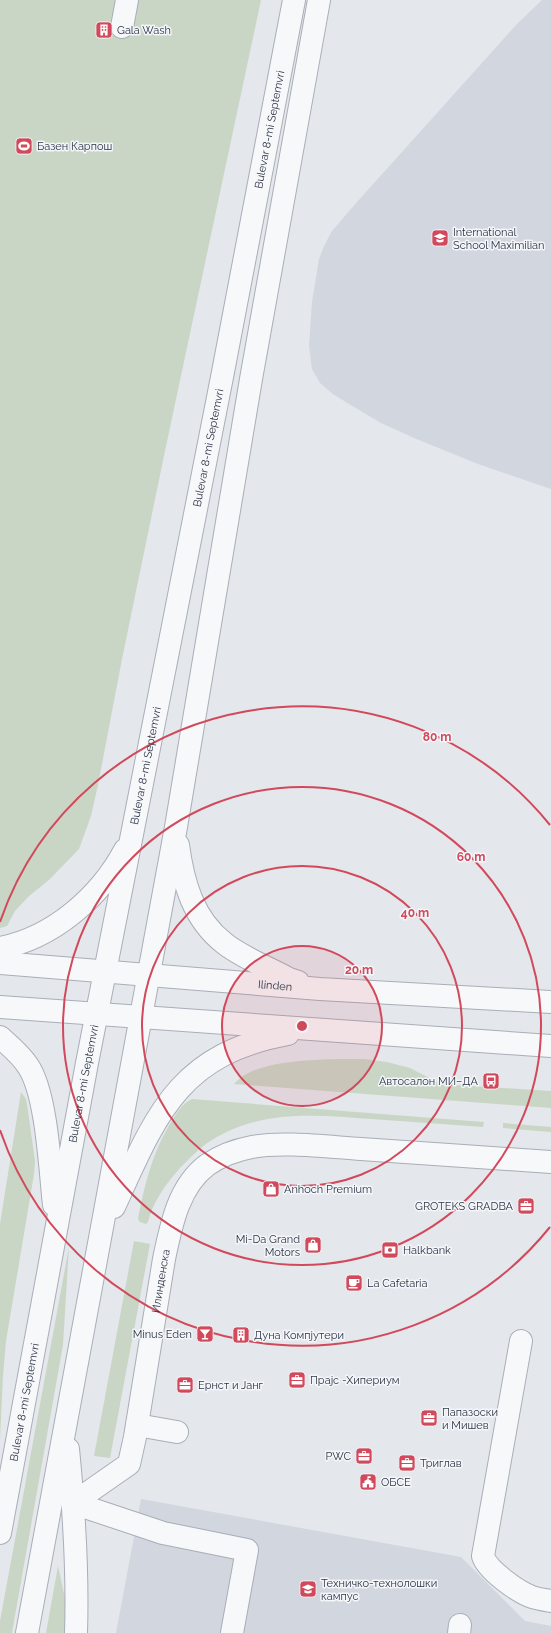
<svg xmlns="http://www.w3.org/2000/svg" width="551" height="1633" font-family="Raleway,sans-serif">
<style>
.built{fill:#d2d6de}
.green{fill:#c9d6c5}
.lines{fill:none;stroke-linecap:round;stroke-linejoin:round}
.minor-casing{stroke:#a9aeb7;stroke-width:24}
.minor{stroke:#f7f8fa;stroke-width:22}
.ring{fill:none;stroke:#d1495b;stroke-width:2}
.labels{text-anchor:middle;dominant-baseline:central;stroke-width:3;stroke-linejoin:round;paint-order:stroke}
.poi-label{font-size:11px;fill:#2b3445;stroke:#f4f6f9;text-anchor:start}
.street-label{font-size:11px;fill:#2b3445;stroke:#f4f6f9}
.centre{fill:#d1495b;stroke:#f4f6f9;stroke-width:2}
.ring-label{font-size:12px;text-anchor:middle;font-weight:bold;fill:#d1495b;stroke:#f4f6f9;stroke-width:3;stroke-linejoin:round;paint-order:stroke}
</style>
<rect width="100%" height="100%" fill="#e4e7ec"/>
<g class="built">
<polygon points="542,0 551,0 551,489 478,464 414,438 381,423 349,404 333,394 320,383 312,369 309,346 312,302 319,259 324,246 332,231 357,202 517,24"/>
<polygon points="141,1499 461,1557 525,1621 551,1626 551,1633 116,1633"/>
</g>
<g class="green">
<polygon points="0,0 261,0 165,451 122,659 98,785 91,816 79,849 50,879 28,897 15,911 7,926 0,928"/>
<path d="M338,1059H364L387,1062L410,1068L441,1084L551,1091V1108L234,1084C252,1061 310,1060 338,1059Z"/>
<polygon points="21,1092 26,1099 27,1104 35,1161 34,1174 6,1341 3,1376 0,1440 0,1224"/>
<path d="M192,1099L484,1122L483,1127C446,1124 409,1122 371,1119C317,1115 261,1109 212,1140C200,1147 190,1158 180,1168C166,1184 153,1201 148,1222L146,1224L140,1222L138,1219C145,1183 153,1150 173,1119C178,1111 183,1103 192,1099Z"/>
<polygon points="503,1123 551,1127 551,1132 503,1128"/>
<polygon points="134,1241 150,1244 110,1458 94,1456"/>
<polygon points="69,1247 63,1345 16,1610 12,1633 0,1633 0,1621"/>
<polygon points="58,1566 66,1603 66,1633 46,1633"/>
</g>
<g class="lines">
<g class="minor-casing">
<g id="minor">
<polyline points="122,27 127,0"/>
<path d="M178,845C183,882 193,919 224,943C241,957 269,968 289,979L298,982"/>
<path d="M0,948C53,938 100,897 125,850"/>
<path id="s1" d="M0,963L320,989L551,1002"/>
<polyline points="0,1007 551,1046"/>
<path d="M0,1037C10,1046 21,1055 28,1066C47,1094 50,1170 54,1205"/>
<path d="M114,1207C156,1115 178,1054 288,1034"/>
<path d="M521,1341L483,1556C487,1570 518,1592 532,1597C538,1599 545,1600 551,1601"/>
<polyline points="137,1425 177,1432"/>
<path d="M68,1449C74,1510 78,1572 76,1633"/>
<path id="s2" d="M73,1503L129,1464L135,1437L164,1259C171,1226 178,1187 207,1165C220,1156 236,1150 252,1147C282,1141 329,1147 361,1149C424,1153 488,1158 551,1162"/>
<polyline points="73,1503 163,1533 247,1550 232,1633"/>
<path id="s3" d="M0,1533L87,1063L223,372L294,0"/>
<polyline points="27,1633 176,827 251,379 319,0"/>
<polyline points="459,1633 460,1625"/>
</g>
</g>
<use href="#minor" class="minor"/>
</g>
<circle cx="302" cy="1026" r="80" fill="#d1495b" fill-opacity=".12"/>
<g class="ring">
<circle cx="302" cy="1026" r="80"/>
<circle cx="302" cy="1026" r="160"/>
<circle cx="302" cy="1026" r="239"/>
<path d="M550 1227A319 319 0 0 1 0 1130M0 922A319 319 0 0 1 550 825"/>
</g>
<defs>
<g id="building-square" transform="scale(0.9)"><rect x="-9" y="-9" width="18" height="18" rx="4" fill="#d1495b" stroke="#f4f6f9"/><path d="M-4-6H4V6H1V3H-1V6H-4ZM-2.5-4.3h1.7v1.8h-1.7ZM.8-4.3h1.7v1.8H.8ZM-2.5-1h1.7V.8h-1.7ZM.8-1h1.7V.8H.8Z" fill="#fff"/></g>
<g id="stadium-square" transform="scale(0.9)"><rect x="-9" y="-9" width="18" height="18" rx="4" fill="#d1495b" stroke="#f4f6f9"/><path d="M0-5a6.5 5 0 1 0 0 10a6.5 5 0 1 0 0-10ZM-3.5-1.8h7v3.6h-7Z" fill="#fff"/></g>
<g id="school-square" transform="scale(0.9)"><rect x="-9" y="-9" width="18" height="18" rx="4" fill="#d1495b" stroke="#f4f6f9"/><path d="M0-5L7-2L0 1L-7-2ZM-4 1L0 2.5L4 1V4Q0 6-4 4Z" fill="#fff"/></g>
<g id="bus-square" transform="scale(0.9)"><rect x="-9" y="-9" width="18" height="18" rx="4" fill="#d1495b" stroke="#f4f6f9"/><path d="M-5-6H5V4H4V6H2V4H-2V6H-4V4H-5ZM-3.5-4V0h7V-4ZM-3.5 1.2v1.5H-2V1.2ZM2 1.2v1.5H3.5V1.2Z" fill="#fff"/></g>
<g id="shop-square" transform="scale(0.9)"><rect x="-9" y="-9" width="18" height="18" rx="4" fill="#d1495b" stroke="#f4f6f9"/><path d="M-5-2.5h2.3a2.7 3.5 0 0 1 5.4 0H5L5.5 6h-11ZM-1.5-2.5h3a1.5 2.3 0 0 0-3 0Z" fill="#fff"/></g>
<g id="office-square" transform="scale(0.9)"><rect x="-9" y="-9" width="18" height="18" rx="4" fill="#d1495b" stroke="#f4f6f9"/><path d="M-6-3h4V-5.5h4V-3h4V5H-6ZM-1-4.5V-3h2v-1.5ZM-6 0V1H6V0Z" fill="#fff"/></g>
<g id="bank-square" transform="scale(0.9)"><rect x="-9" y="-9" width="18" height="18" rx="4" fill="#d1495b" stroke="#f4f6f9"/><path d="M-6-4H6V4H-6ZM0-2.3a2.3 2.3 0 1 0 0 4.6a2.3 2.3 0 1 0 0-4.6Z" fill="#fff"/></g>
<g id="cafe-square" transform="scale(0.9)"><rect x="-9" y="-9" width="18" height="18" rx="4" fill="#d1495b" stroke="#f4f6f9"/><path d="M-5.5-4.5H6V0H3Q3 3.5 0 3.5H-2.5Q-5.5 3.5-5.5 0ZM3-3.2v2h1.7v-2ZM-6 4.5H4V6H-6Z" fill="#fff"/></g>
<g id="bar-square" transform="scale(0.9)"><rect x="-9" y="-9" width="18" height="18" rx="4" fill="#d1495b" stroke="#f4f6f9"/><path d="M-6-5H6L.8 .8V4.5H3.5V6h-7V4.5H-.8V.8Z" fill="#fff"/></g>
<g id="civic-square" transform="scale(0.9)"><rect x="-9" y="-9" width="18" height="18" rx="4" fill="#d1495b" stroke="#f4f6f9"/><path d="M-.6-6.5H3V-4.5H.6V-3L4-1V1h2V6H-6V1h2V-1L-.6-3ZM-1.2 2.5V6h2.4V2.5Z" fill="#fff"/></g>
<g id="university-square" transform="scale(0.9)"><rect x="-9" y="-9" width="18" height="18" rx="4" fill="#d1495b" stroke="#f4f6f9"/><path d="M0-5L7-2L0 1L-7-2ZM-4 1L0 2.5L4 1V4Q0 6-4 4Z" fill="#fff"/></g>
</defs>
<g fill-rule="evenodd">
<use href="#building-square" x="104" y="30"/>
<use href="#stadium-square" x="24" y="146"/>
<use href="#school-square" x="440" y="238"/>
<use href="#bus-square" x="491" y="1081"/>
<use href="#shop-square" x="271" y="1189"/>
<use href="#office-square" x="526" y="1206"/>
<use href="#shop-square" x="313" y="1245"/>
<use href="#bank-square" x="390" y="1250"/>
<use href="#cafe-square" x="354" y="1283"/>
<use href="#bar-square" x="205" y="1334"/>
<use href="#building-square" x="241" y="1335"/>
<use href="#office-square" x="297" y="1380"/>
<use href="#office-square" x="185" y="1385"/>
<use href="#office-square" x="429" y="1418"/>
<use href="#office-square" x="364" y="1456"/>
<use href="#office-square" x="407" y="1463"/>
<use href="#civic-square" x="368" y="1482"/>
<use href="#university-square" x="308" y="1589"/>
</g>
<g class="labels">
<g class="poi-label">
<text x="117" y="30">Gala Wash</text>
<text x="37" y="146">Базен Карпош</text>
<text x="453" y="232">International<tspan x="453" dy="13">School Maximilian</tspan></text>
<text x="478" y="1081" text-anchor="end">Автосалон МИ–ДА</text>
<text x="284" y="1189">Anhoch Premium</text>
<text x="513" y="1206" text-anchor="end">GROTEKS GRADBA</text>
<text x="300" y="1239" text-anchor="end">Mi-Da Grand<tspan x="300" dy="13">Motors</tspan></text>
<text x="403" y="1250">Halkbank</text>
<text x="367" y="1283">La Cafetaria</text>
<text x="192" y="1334" text-anchor="end">Minus Eden</text>
<text x="254" y="1335">Дуна Компјутери</text>
<text x="310" y="1380">Прајс -Хипериум</text>
<text x="198" y="1385">Ернст и Јанг</text>
<text x="442" y="1412">Папазоски<tspan x="442" dy="13">и Мишев</tspan></text>
<text x="351" y="1456" text-anchor="end">PWC</text>
<text x="420" y="1463">Триглав</text>
<text x="381" y="1482">ОБСЕ</text>
<text x="321" y="1583">Техничко-технолошки<tspan x="321" dy="13">кампус</tspan></text>
</g>
<g class="street-label">
<text stroke="none"><textPath href="#s3" startOffset="1429">Bulevar 8-mi Septemvri</textPath></text>
<text stroke="none"><textPath href="#s3" startOffset="1105">Bulevar 8-mi Septemvri</textPath></text>
<text stroke="none"><textPath href="#s3" startOffset="781">Bulevar 8-mi Septemvri</textPath></text>
<text stroke="none"><textPath href="#s1" startOffset="276">Ilinden</textPath></text>
<text stroke="none"><textPath href="#s3" startOffset="457">Bulevar 8-mi Septemvri</textPath></text>
<text stroke="none"><textPath href="#s2" startOffset="254">Илинденска</textPath></text>
<text stroke="none"><textPath href="#s3" startOffset="133">Bulevar 8-mi Septemvri</textPath></text>
</g>
</g>
<circle cx="302" cy="1026" r="6" class="centre"/>
<g class="ring-label">
<text x="437" y="741">80 m</text>
<text x="471" y="861">60 m</text>
<text x="415" y="917">40 m</text>
<text x="359" y="974">20 m</text>
</g>
</svg>
